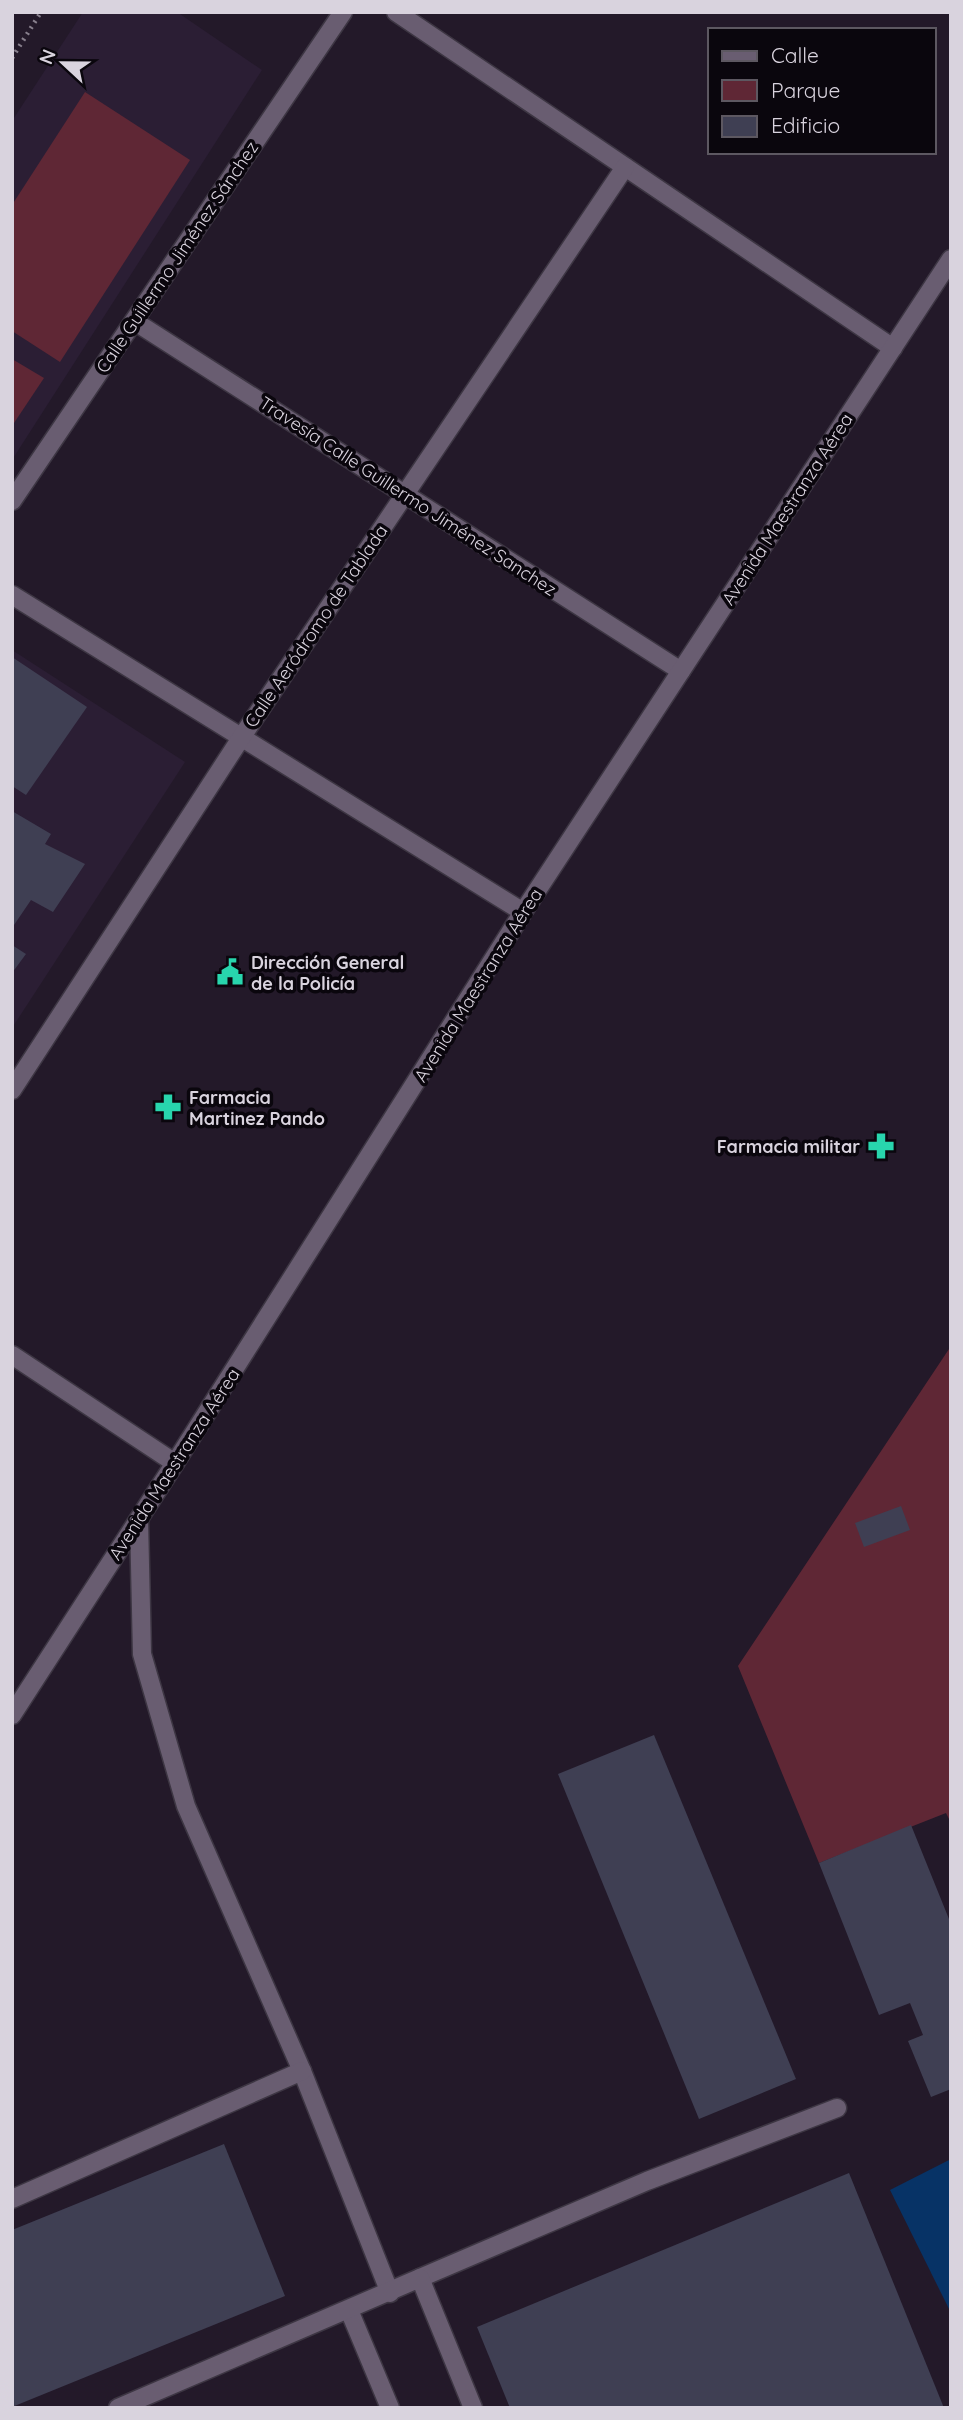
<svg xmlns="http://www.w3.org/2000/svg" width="963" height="2420" font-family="Quicksand,sans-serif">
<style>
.built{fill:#2b1e34}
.green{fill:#5f2735}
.water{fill:#073366}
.building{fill:#3f3f53}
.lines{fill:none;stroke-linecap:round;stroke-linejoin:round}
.minor-casing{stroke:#3d3643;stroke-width:21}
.path{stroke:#877f8c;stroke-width:4.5;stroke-dasharray:2 5;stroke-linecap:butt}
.minor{stroke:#695d71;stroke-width:18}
.labels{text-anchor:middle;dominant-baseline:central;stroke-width:7;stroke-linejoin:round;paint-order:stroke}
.street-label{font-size:18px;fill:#d9d3de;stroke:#0a060d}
.poi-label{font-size:18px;font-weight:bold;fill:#d9d3de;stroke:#0a060d;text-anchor:start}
</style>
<rect width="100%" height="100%" fill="#231929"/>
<g class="built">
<polygon points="83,12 177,12 262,70 12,460 12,121"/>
<polygon points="12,650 185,762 12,1028"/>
</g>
<g class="green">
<polygon points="85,92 190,160 60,362 12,331 12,205"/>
<polygon points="12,359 44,378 12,426"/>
<polygon points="951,1346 951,1823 946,1813 819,1863 738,1666"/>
</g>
<polygon class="water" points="951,2159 951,2313 890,2190"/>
<g class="building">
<polygon points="12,657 87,707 26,795 12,786"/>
<polygon points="12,811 51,834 45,844 85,864 53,912 31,900 12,928"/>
<polygon points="12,945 26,954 12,973"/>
<polygon points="901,1506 910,1530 864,1547 855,1523"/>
<polygon points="654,1735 796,2079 699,2119 558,1774"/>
<polygon points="911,1825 951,1924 951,2089 931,2097 908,2041 923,2035 910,2003 879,2015 819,1863"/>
<polygon points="224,2144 285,2296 12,2407 12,2230"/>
<polygon points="849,2173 944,2408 510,2408 477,2327"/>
</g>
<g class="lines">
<g class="minor-casing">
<g id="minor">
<polyline points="396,12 893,348"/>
<polyline points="134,321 681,671"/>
<polyline points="12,501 343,12"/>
<polyline points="12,595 523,912"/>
<polyline points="12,1090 241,738 625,167"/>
<polyline points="12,1355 175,1463"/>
<polyline points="139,1520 142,1654 186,1806 302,2071 390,2293"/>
<polyline points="12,1715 175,1463 523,912 951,259"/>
<polyline points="12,2199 302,2071"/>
<polyline points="420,2278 647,2181 837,2108"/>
<polyline points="349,2310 390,2408"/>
<polyline points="118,2408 420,2278 473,2408"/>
</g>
</g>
<polyline class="path" points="12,58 41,12"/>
<use href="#minor" class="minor"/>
</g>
<defs>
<g id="civic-bare" transform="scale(2.1)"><path d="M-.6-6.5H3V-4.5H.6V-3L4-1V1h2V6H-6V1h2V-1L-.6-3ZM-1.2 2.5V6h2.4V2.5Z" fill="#28d5ad" stroke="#0a060d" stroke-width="2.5" paint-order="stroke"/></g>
<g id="pharmacy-bare" transform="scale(2.1)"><path d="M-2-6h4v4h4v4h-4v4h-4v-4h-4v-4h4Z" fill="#28d5ad" stroke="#0a060d" stroke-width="2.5" paint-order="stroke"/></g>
</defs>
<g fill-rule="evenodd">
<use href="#civic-bare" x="230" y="972"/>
<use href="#pharmacy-bare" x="168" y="1107"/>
<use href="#pharmacy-bare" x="881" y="1146"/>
</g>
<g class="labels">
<g class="street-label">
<text transform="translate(177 257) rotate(-56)">Calle Guillermo Jiménez Sánchez</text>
<text transform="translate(408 496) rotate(33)">Travesía Calle Guillermo Jiménez Sanchez</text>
<text transform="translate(787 509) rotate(-57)">Avenida Maestranza Aérea</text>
<text transform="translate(316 626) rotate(-56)">Calle Aeródromo de Tablada</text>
<text transform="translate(478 985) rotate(-58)">Avenida Maestranza Aérea</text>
<text transform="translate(174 1464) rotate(-57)">Avenida Maestranza Aérea</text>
</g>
<g class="poi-label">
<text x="251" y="962">Dirección General<tspan x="251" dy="21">de la Policía</tspan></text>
<text x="189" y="1097">Farmacia<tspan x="189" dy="21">Martinez Pando</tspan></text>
<text x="860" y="1146" text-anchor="end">Farmacia militar</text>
</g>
</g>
<rect width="963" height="2420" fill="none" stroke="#d9d3de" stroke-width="28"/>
<rect x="708" y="28" width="228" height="126" fill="#0a060d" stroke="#5d5861" stroke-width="2"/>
<rect x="722" y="51" width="35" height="10" fill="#695d71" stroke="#5d5861" stroke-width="2"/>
<text x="771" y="63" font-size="21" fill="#d9d3de">Calle</text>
<rect x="722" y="80" width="35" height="21" fill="#5f2735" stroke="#5d5861" stroke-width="2"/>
<text x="771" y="98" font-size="21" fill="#d9d3de">Parque</text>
<rect x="722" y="116" width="35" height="21" fill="#3f3f53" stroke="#5d5861" stroke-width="2"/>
<text x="771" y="133" font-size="21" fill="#d9d3de">Edificio</text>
<g transform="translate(63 63) rotate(292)" stroke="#0a060d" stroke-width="5" paint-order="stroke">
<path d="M0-5L12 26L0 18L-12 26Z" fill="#d9d3de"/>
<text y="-10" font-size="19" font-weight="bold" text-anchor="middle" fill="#d9d3de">N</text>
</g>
</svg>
